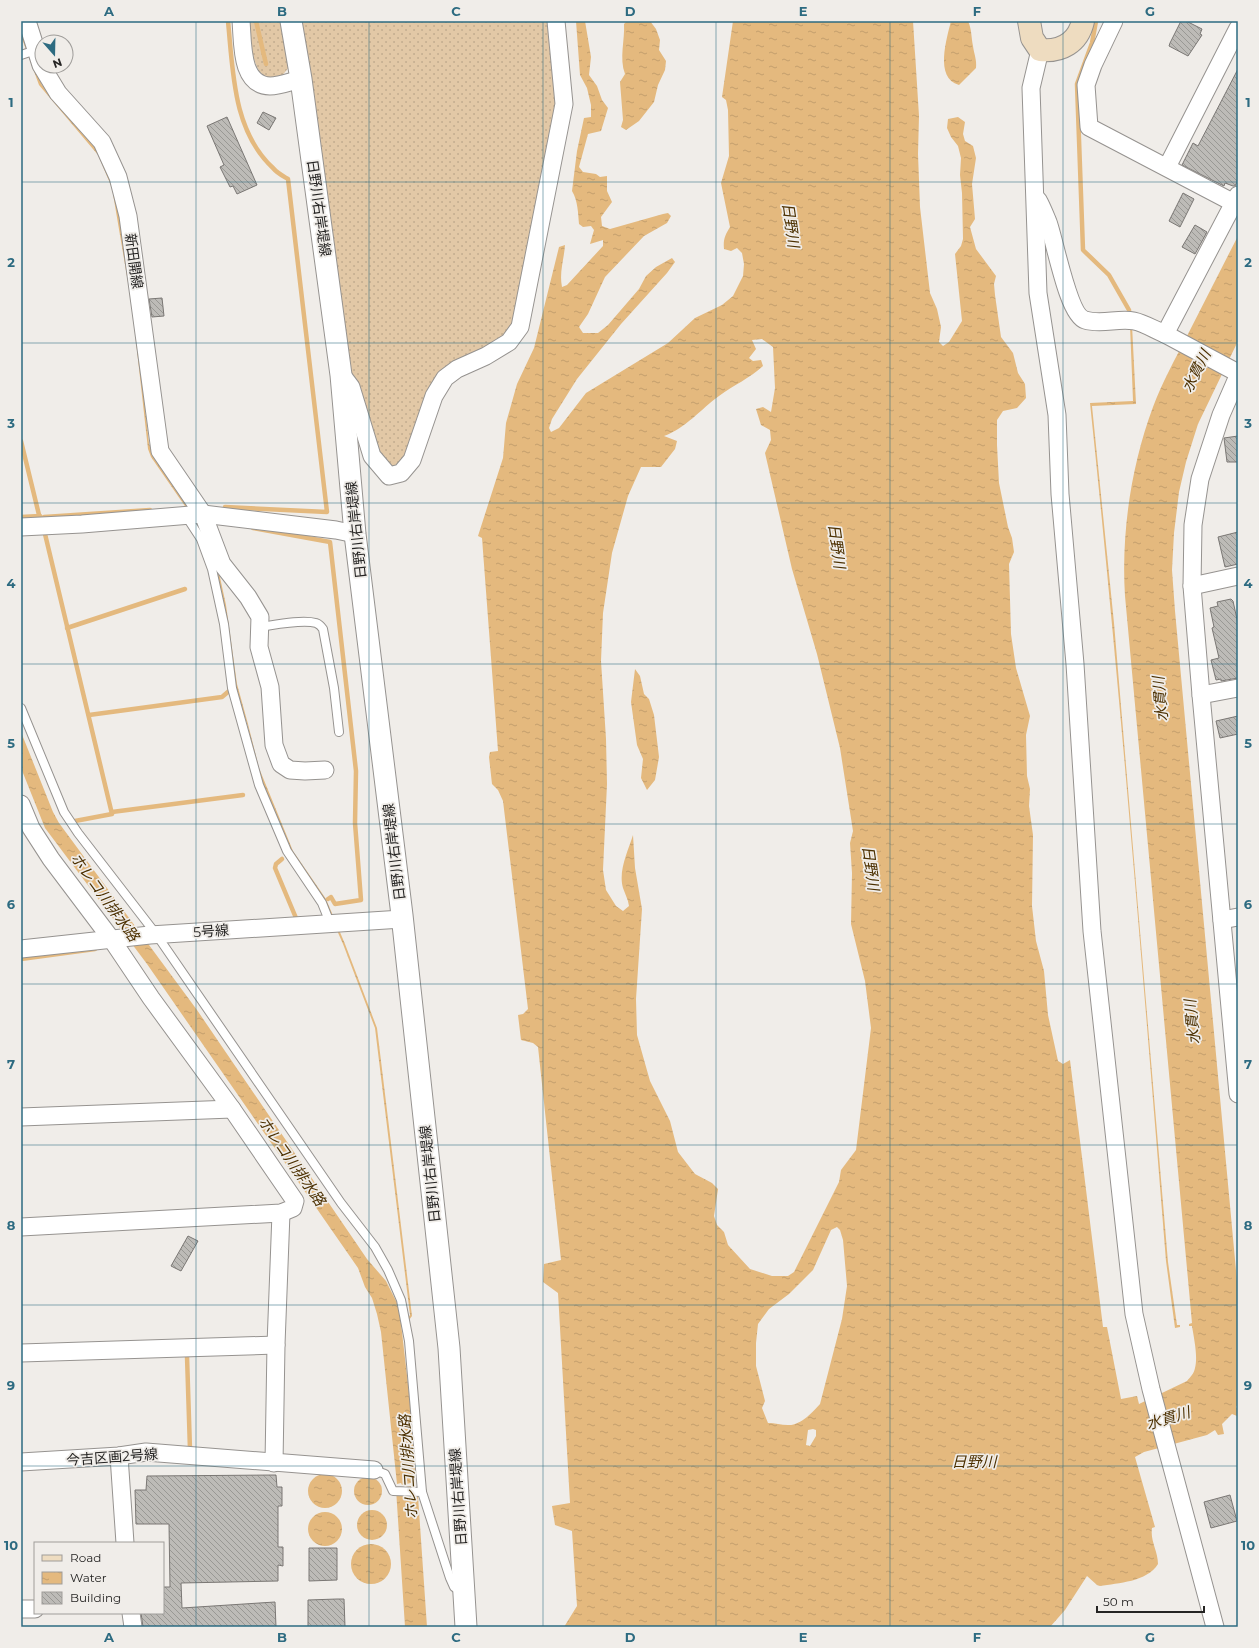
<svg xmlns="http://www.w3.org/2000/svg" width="1259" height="1648" font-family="Montserrat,'Noto Sans JP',sans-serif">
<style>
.grass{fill:url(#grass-dots)}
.water{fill:url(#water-ripples);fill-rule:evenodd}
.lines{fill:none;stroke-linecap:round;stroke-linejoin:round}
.stream{stroke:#e4b97e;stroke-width:4.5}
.building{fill:url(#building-back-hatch);stroke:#7a7774}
.service-casing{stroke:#969390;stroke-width:10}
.minor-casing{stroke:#969390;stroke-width:19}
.tertiary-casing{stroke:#969390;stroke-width:23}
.secondary-casing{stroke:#969390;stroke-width:24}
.service{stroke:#fff;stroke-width:8}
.minor{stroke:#fff;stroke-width:17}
.tertiary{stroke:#fff;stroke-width:21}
.secondary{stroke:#eedcc0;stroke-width:22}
.grid{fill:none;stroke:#2d6b81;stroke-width:1;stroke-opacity:0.55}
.labels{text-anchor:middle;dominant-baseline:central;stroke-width:3.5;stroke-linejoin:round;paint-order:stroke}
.street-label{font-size:14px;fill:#252423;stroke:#f0ede9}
.water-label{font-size:15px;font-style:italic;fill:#4c3000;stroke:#f0ede9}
.neatline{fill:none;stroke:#2d6b81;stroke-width:1.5}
.grid-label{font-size:13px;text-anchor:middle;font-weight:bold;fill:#2d6b81}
</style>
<defs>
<pattern id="grass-dots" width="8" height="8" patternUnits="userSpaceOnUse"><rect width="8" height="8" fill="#e2c8a6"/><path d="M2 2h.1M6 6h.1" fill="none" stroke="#c2ac8f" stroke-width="1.8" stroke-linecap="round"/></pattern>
<pattern id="water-ripples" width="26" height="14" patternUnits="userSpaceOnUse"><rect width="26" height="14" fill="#e4b97e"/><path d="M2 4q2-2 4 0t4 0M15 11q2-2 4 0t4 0" fill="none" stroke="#c39f6d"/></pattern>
<pattern id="building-back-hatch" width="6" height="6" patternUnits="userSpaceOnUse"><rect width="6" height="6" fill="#bdbbb7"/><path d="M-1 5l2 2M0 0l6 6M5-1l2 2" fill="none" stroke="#999894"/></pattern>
</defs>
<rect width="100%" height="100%" fill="#f0ede9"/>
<g class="grass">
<path d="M249,21H284L290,66L281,77C274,78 268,79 263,75C251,66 251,35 249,21Z"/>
<polygon points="300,21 551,21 558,107 512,332 454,367 409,456 392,470 377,457 346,370"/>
</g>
<g class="water">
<path d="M576,21H585L591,57L589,75L597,86L602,100L608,108L601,131L588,134L579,167L583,172L596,174L600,177L607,176V191L612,202L601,217L602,226L610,229L663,214L668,213L671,216L667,223L644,236L605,277L588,314L579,327L583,333H598L608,325L639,289L646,276L656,267L672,258L675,262L667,273L621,324L577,379L552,419L549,428L551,432L559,428L586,393L668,343L695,318L722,305L733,296L743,276L744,264L742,253L737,248L731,251L724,249C723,240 725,235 730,227L721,183L729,156L728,110L726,100L722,97L733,21H913L919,116L918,154L920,207L930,293L937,309L941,327L939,342L943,346L949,342L962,321L955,254L961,246L963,239L962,193L960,175L961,158L958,146L951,137L947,128L948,119L958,117L965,122L963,134L965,141L973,146L976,158L972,184L975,219L970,227L976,249L996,276L994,284L995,295L1001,337L1013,353L1018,373L1025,384L1026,398L1017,408L1003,411L997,420V445L999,483L1008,527L1012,538L1014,552L1009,564L1011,634L1016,668L1030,716L1026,735L1027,776L1030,789L1029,806L1033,835L1032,906L1036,941L1044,971L1048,1015L1058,1061L1063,1064L1070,1060L1103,1327H1107L1121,1399L1137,1396L1139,1404L1187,1381C1190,1377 1194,1374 1195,1368C1198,1356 1194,1339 1192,1326H1189V1324L1192,1323L1125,596C1121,534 1131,466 1153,407C1162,383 1175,359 1187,336C1204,303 1221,269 1238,236V341L1198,424L1186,462L1179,492L1174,533L1172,570L1175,611L1238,1292V1404L1236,1407L1238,1409L1237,1416L1232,1414L1222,1424L1224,1434L1218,1435L1215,1430L1207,1435L1144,1452L1135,1457L1155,1527L1152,1528C1150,1541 1158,1551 1158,1564C1147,1582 1118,1583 1100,1586L1097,1585L1087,1576L1065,1610L1050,1627H564L577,1606L572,1531L555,1525L552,1506L570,1503L558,1293L543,1282L544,1264L561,1260L538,1047L533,1043L521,1040L518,1015L523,1014L528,1009L503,801L498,790L492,784L489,757L490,752L498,751L482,538L478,536L503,458L506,423L517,384L534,348L559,247L565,245C564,260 559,272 562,287L567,285L603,246V240L590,244L594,230L591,226L583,227L579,224C578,213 578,201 572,191L577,151L584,118L591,117V105L587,88L580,75ZM762,339L773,347L775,388L771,412L763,407L756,409L761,425L770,430L771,440L765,453L792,569L817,654L840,748L853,831L850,843L852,873L851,924L865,981L871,1028L856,1150L841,1170L839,1182L794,1272L788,1276H772L750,1269L728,1245L724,1232L717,1225L714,1216L718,1189L712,1183L695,1174L678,1152L670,1121L650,1081L637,1035L636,999L642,909L635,868L633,835C628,851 618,871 623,888C625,894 628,899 629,906L623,911L616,906L606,890L603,870L607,784L606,739L601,661L603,613L612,553L628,496L641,467H661L675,449L677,441L664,436C686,428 701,409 719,396C734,385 750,378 763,366L761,360L753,361L749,358L756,349L752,340ZM837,1227L840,1230L843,1240L847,1286L842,1319L820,1404C813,1412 800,1426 788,1425C781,1425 775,1423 768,1423L762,1408L765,1401L756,1366V1343L758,1324L769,1309L789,1294L813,1270L831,1230ZM813,1429L816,1430V1436L810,1446L806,1445L808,1430Z"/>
<path d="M627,21H650L656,29L660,40L659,50L666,61L665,70L658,85L654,102L639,121L626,130L621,127L623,120L620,82L625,74C619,58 625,40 624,24Z"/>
<path d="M951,21H968C972,30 971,37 973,46C974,54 977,60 976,68L959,85C934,78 947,38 951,21Z"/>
<path d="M21,30L42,85L94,146C117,181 119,216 126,256C136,318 142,380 149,443L154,458L201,526L218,568L226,605L237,684L248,724L259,768L293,851L326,899L345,944L377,1028L412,1316L409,1320L408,1318L410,1315L375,1028L343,944L324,901L290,851L256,768L248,727L234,684L206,540L198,525L151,457L148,449L132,306L112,188L98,155L39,85L21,36Z"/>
<path d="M1130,325H1132L1136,404L1092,406L1114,623L1168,1262L1177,1325H1180V1327L1175,1328L1166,1261C1143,975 1120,688 1090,403L1133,401Z"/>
<polygon points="635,669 640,676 644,694 649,699 654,715 659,757 655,780 647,790 641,778 643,759 637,745 631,702"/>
<polygon points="21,732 53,812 59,823 197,1010 367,1259 386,1281 397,1303 400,1315 414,1436 415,1482 402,1485 401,1483 397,1484 381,1332 377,1314 372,1298 365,1287 358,1268 147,964 45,828 21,768"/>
<circle cx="325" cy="1491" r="17"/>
<circle cx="368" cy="1491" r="14"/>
<polygon points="411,1486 411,1488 415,1487 418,1496 427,1627 405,1627 396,1489"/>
<circle cx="372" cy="1525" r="15"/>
<circle cx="325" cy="1529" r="17"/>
<circle cx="371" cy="1564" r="20"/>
</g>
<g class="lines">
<g class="stream">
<polyline points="256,21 266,64"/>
<polyline points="1096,21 1092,43 1077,84 1083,250 1109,275 1129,310"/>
<polyline points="21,441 40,519"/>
<path d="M225,507L327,512L288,179C283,176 277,173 273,168C233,131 233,72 228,21"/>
<polyline points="21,517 40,516"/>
<polyline points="44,517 150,510"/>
<polyline points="253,528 330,542 356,771 355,823 361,900 335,904 331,897 328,899"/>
<polyline points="45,534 112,814 75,821"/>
<polyline points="67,628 185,589"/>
<polyline points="89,715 222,697 229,691"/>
<polyline points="112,812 243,795"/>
<polyline points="282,859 276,864 275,868 296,918"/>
<polyline points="21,959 95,949"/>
<polyline points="187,1356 190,1450"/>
</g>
</g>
<g class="building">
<polygon points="1181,21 1186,21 1202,29 1200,34 1202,35 1188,56 1169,46 1170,43"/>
<polygon points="1238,69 1238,180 1235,186 1233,186 1225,183 1224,186 1182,165 1193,143 1198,146"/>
<polygon points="263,112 276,118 269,130 257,123"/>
<polygon points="227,117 257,185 237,194 233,186 230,187 220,167 224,165 207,126"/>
<polygon points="1183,193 1194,199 1180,227 1169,221"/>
<polygon points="1195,225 1207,232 1195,254 1182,247"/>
<polygon points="162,298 164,316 152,317 149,299"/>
<polygon points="1238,436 1238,462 1227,462 1224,438"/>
<polygon points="1238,532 1238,564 1225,567 1218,537"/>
<polygon points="1231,599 1233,601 1238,624 1238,678 1221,681 1221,679 1216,680 1211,660 1219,658 1212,628 1214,627 1210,608 1218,606 1217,602"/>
<polygon points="1238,716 1238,734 1220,738 1216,721"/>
<polygon points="188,1236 198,1241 181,1271 171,1266"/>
<polygon points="276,1475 277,1487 282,1487 282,1506 278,1506 278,1547 283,1547 283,1566 278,1565 278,1581 181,1583 182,1608 275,1602 276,1627 143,1627 141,1613 163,1613 163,1587 170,1587 169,1524 136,1524 135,1490 146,1490 147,1476"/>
<polygon points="1230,1495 1237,1521 1211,1528 1204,1502"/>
<polygon points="309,1548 337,1548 337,1580 309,1581"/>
<polygon points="337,1599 344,1599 345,1627 308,1627 308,1600"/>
</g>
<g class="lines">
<g class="service-casing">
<g id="service">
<polyline points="21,55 36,50"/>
<polyline points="186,516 201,539 212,569 224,624 232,688 259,785 287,851 322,903 330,923"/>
<path d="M260,627C274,625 302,619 316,623C319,624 321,626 323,629L334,688L339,732"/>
<polyline points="21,708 64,812 78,833 156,934 341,1203 375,1247 388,1270 401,1300 409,1341 422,1492"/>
<polyline points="374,1470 385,1474 393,1491 422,1492 450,1578 454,1587 460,1591"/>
</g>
</g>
<g class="minor-casing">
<g id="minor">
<polyline points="27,21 41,65 58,93 102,142 118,177 128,216 160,451 203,514 222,564 248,597 260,617 259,647 270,687 274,745 281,764 290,770 305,771 325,770"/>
<path d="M241,21C243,43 240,85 270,86C280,86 292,81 301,79"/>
<polyline points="1114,21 1093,65 1086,85 1089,127 1234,203"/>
<polyline points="1040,50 1031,88 1038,293 1057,415 1060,494 1075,664 1092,931 1134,1314 1151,1389 1215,1627"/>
<polyline points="1167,167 1238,28"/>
<polyline points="1238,195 1165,334 1238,373"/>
<path d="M1038,200C1042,207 1045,215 1048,222C1055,241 1068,315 1085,320C1101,325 1118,318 1134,321C1144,323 1155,330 1165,334"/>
<polyline points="342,375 351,387 372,456 389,476 401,473 412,460 434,396 445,378 457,369 486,356 509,342 520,327 564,104 556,21"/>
<polyline points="1238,376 1221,415 1200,479 1193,525 1192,586 1201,695 1238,1094"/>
<polyline points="21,527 82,524 203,514 336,530 355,534"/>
<polyline points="1192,586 1238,576"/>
<polyline points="1201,695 1238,688"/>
<polyline points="21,804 31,828 51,859 112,940 151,998 232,1109 295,1201 293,1208 281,1213 21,1227"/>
<polyline points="1222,920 1238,917"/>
<polyline points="21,949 150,935 402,919"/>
<polyline points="21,1117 232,1109"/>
<polyline points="21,1353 276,1345"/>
<polyline points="119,1456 125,1543"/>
<polyline points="21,1462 119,1456 146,1452 374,1470"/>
<polyline points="274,1463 276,1345 281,1213"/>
<polyline points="21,1609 35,1609"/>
<polyline points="131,1613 133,1627"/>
</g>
</g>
<g class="tertiary-casing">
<polyline id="tertiary" points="291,21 301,79 341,375 355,534 402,915 449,1348 466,1627"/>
</g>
<g class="secondary-casing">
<path id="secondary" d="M1029,21L1032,38L1040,50C1061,52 1078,43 1083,21"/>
</g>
<use href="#service" class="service"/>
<use href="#minor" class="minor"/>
<use href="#tertiary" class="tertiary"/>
<use href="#secondary" class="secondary"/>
</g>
<path class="grid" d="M196,21V1627M369,21V1627M543,21V1627M716,21V1627M890,21V1627M1063,21V1627M21,182H1238M21,343H1238M21,503H1238M21,664H1238M21,824H1238M21,984H1238M21,1145H1238M21,1305H1238M21,1466H1238"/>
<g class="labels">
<g class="street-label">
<text transform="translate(319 208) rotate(82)">日野川右岸堤線</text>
<text transform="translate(134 261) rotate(82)">新田開線</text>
<text transform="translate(356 530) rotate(-96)">日野川右岸堤線</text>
<text transform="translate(394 852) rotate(-97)">日野川右岸堤線</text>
<text transform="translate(211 931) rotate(-4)">5号線</text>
<text transform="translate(430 1174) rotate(-96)">日野川右岸堤線</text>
<text transform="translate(112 1457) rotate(-4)">今吉区画2号線</text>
<text transform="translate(458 1497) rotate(-94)">日野川右岸堤線</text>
</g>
<g class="water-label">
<text transform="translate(791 225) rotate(82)">日野川</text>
<text transform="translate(1196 371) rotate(-63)">水貫川</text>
<text transform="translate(837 546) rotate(82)">日野川</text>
<text transform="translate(1160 699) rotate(-95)">水貫川</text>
<text transform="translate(871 868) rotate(82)">日野川</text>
<text transform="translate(105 897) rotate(54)">ホレコ川排水路</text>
<text transform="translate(1192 1022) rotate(-96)">水貫川</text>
<text transform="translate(292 1161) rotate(55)">ホレコ川排水路</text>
<text transform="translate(1168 1418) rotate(-17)">水貫川</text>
<text x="974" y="1461">日野川</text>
<text transform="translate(408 1467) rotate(-94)">ホレコ川排水路</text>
</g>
</g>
<rect width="1259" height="1648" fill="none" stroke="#f0ede9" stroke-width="44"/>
<rect x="34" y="1542" width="130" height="72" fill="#f0ede9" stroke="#9f9d9a"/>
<rect x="42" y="1555" width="20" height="6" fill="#eedcc0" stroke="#9f9d9a"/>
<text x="70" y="1562" font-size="12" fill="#252423">Road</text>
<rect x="42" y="1572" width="20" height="12" fill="url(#water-ripples)" stroke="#9f9d9a"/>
<text x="70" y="1582" font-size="12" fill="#252423">Water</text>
<rect x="42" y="1592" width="20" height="12" fill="url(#building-back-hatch)" stroke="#9f9d9a"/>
<text x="70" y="1602" font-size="12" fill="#252423">Building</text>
<g transform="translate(54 54) rotate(160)"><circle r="19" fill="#f0ede9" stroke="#9f9d9a"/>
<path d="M0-3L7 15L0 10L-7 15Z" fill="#2d6b81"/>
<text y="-6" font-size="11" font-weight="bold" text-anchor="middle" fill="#252423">N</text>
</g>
<path d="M1097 1606v6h107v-6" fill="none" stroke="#252423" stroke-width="2"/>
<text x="1103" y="1606" font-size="12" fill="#252423" stroke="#f0ede9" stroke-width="3" paint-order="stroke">50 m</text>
<rect x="22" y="22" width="1215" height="1604" class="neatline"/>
<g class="grid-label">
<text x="109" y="16">A</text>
<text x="282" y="16">B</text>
<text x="456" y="16">C</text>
<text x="630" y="16">D</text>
<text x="803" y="16">E</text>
<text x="977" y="16">F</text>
<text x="1150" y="16">G</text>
<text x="11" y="107">1</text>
<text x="1248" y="107">1</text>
<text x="11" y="267">2</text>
<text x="1248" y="267">2</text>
<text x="11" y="428">3</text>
<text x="1248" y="428">3</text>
<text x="11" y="588">4</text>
<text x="1248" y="588">4</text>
<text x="11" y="748">5</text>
<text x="1248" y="748">5</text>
<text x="11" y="909">6</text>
<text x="1248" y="909">6</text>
<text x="11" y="1069">7</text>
<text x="1248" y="1069">7</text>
<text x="11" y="1230">8</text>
<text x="1248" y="1230">8</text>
<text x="11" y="1390">9</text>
<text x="1248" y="1390">9</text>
<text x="11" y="1550">10</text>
<text x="1248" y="1550">10</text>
<text x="109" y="1642">A</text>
<text x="282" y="1642">B</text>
<text x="456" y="1642">C</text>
<text x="630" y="1642">D</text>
<text x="803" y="1642">E</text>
<text x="977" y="1642">F</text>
<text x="1150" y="1642">G</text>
</g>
</svg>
